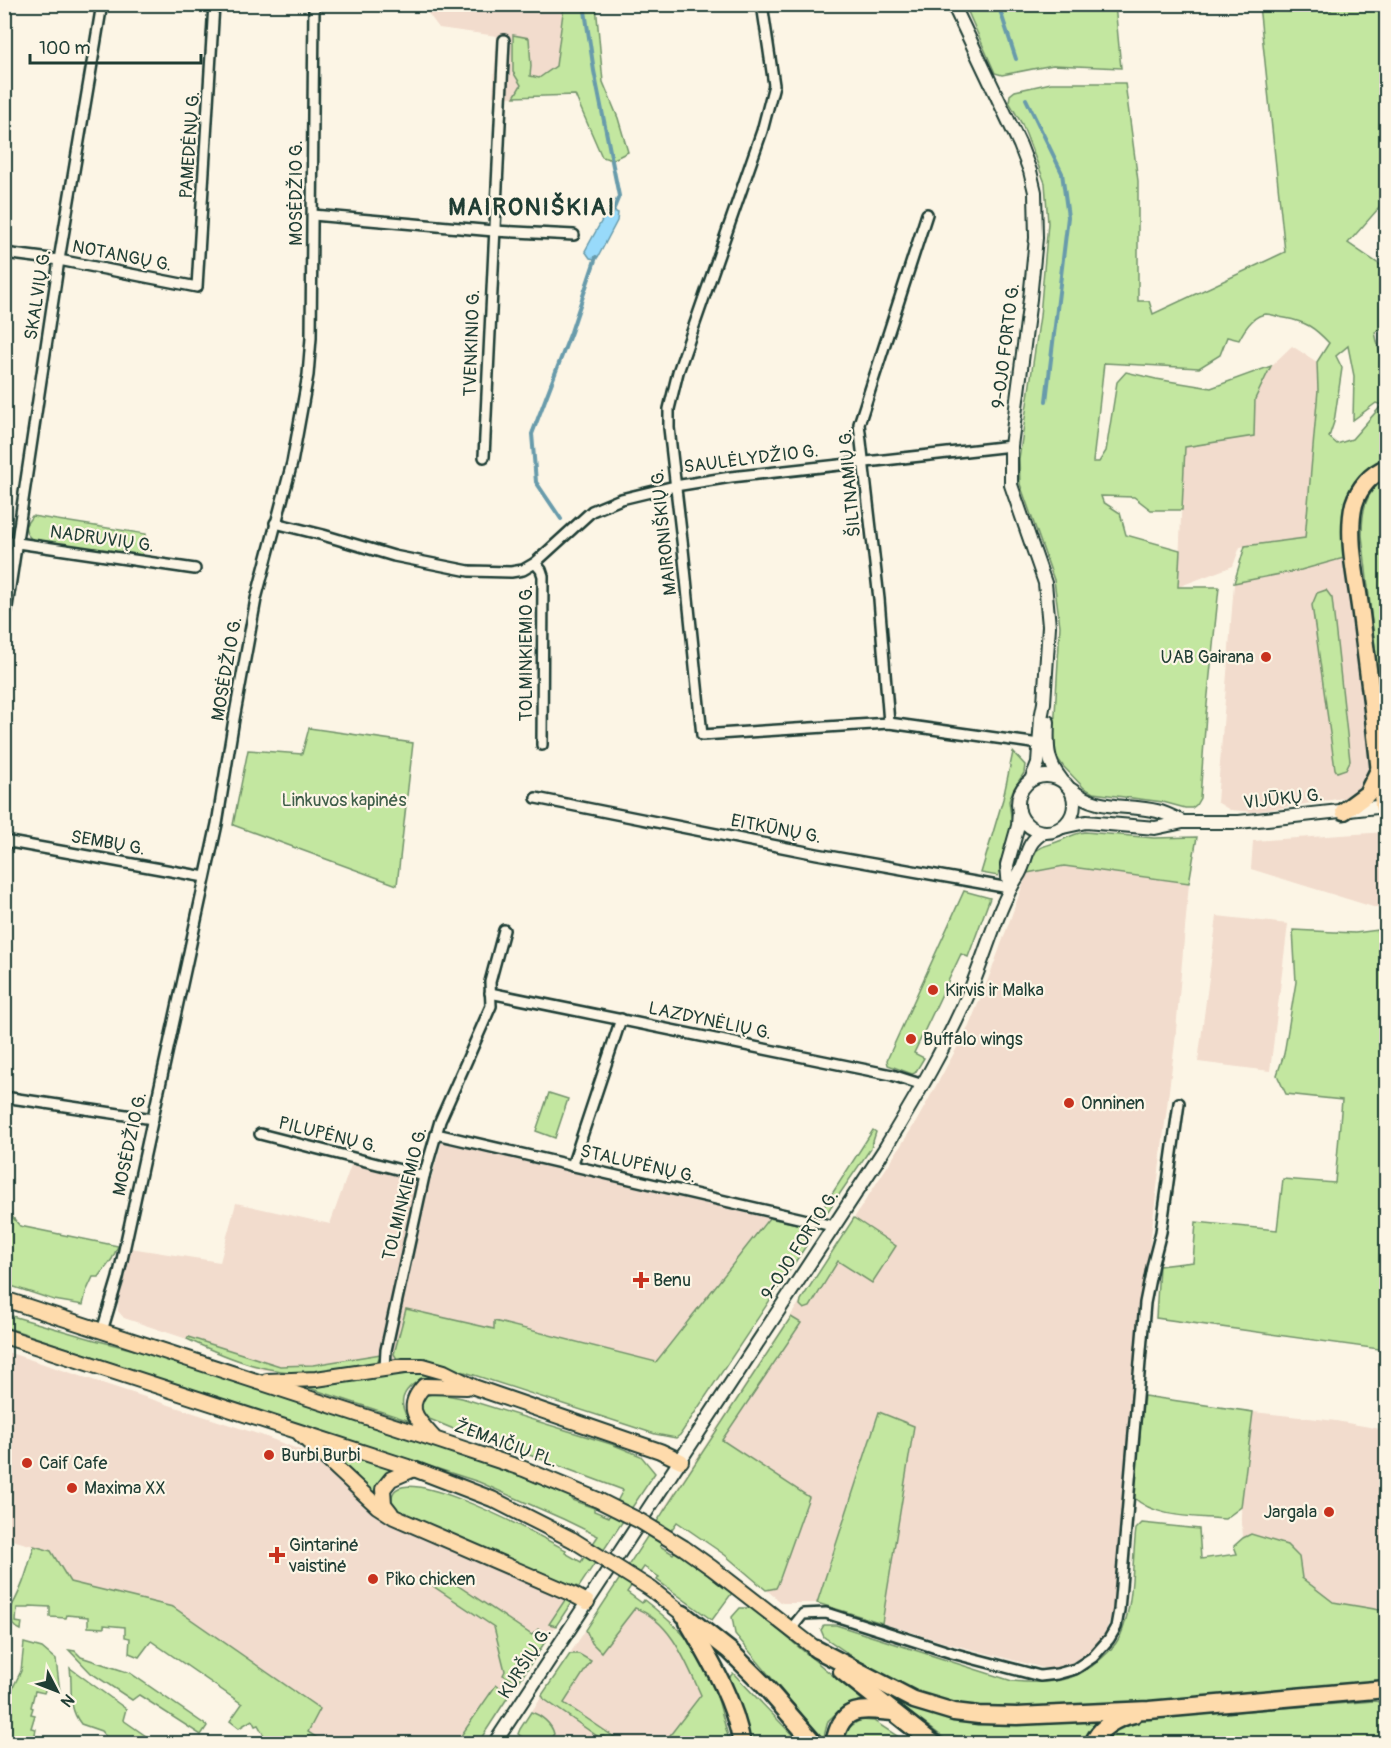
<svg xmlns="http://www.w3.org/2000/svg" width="1391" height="1748" font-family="Pangolin,sans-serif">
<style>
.built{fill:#f2dccd}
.green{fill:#c3e7a0;stroke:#71926a;stroke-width:1.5;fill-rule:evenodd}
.water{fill:#98dafa;stroke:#689bab;stroke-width:1.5}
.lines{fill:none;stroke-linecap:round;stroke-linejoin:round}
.stream{stroke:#689bab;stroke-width:4}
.street-casing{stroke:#1f3d34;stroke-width:14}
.secondary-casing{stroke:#1f3d34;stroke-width:16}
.primary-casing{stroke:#1f3d34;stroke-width:18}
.highway-casing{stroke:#1f3d34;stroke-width:21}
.street{stroke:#fcf5e5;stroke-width:9}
.secondary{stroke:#fcf5e5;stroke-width:12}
.primary{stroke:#fedbac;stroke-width:14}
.highway{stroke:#fedbac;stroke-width:16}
.primary-bridge-casing{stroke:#1f3d34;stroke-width:18;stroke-linecap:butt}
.primary-bridge{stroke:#fedbac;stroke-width:14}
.poi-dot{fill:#c8321e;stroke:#fcf5e5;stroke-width:2}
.labels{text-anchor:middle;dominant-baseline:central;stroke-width:4.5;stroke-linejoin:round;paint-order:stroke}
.street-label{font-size:18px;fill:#1f3d34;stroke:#fcf5e5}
.poi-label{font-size:18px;fill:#1f3d34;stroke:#fcf5e5;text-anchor:start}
.park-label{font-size:18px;fill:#405f4a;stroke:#fcf5e5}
.district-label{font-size:24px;font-weight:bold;letter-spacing:1.5px;fill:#1f3d34;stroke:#fcf5e5}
</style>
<rect width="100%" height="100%" fill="#fcf5e5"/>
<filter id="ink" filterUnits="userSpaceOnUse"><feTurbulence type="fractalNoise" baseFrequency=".0167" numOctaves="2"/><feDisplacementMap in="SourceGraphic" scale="12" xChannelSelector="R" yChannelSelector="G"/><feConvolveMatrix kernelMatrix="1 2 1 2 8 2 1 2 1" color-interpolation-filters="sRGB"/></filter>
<g filter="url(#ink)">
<g class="built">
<polygon points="422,5 564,5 556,66 539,79 530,77 531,66 514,97 493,96 497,36 439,28"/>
<polygon points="1292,346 1317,362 1318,390 1305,539 1240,547 1233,566 1178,587 1184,447 1254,436 1255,399 1271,366"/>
<polygon points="1344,558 1369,760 1370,774 1367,785 1350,797 1253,812 1230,810 1217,802 1234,583 1301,570"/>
<polygon points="1386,832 1386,911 1251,869 1253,841"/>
<polygon points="1064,866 1189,883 1175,1042 1133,1381 1113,1610 1106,1631 1098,1643 1086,1654 1066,1666 1051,1670 943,1642 882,1623 914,1426 878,1413 817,1603 782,1603 725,1555 662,1511 830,1256 895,1246 854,1218 916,1122 969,1026 991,972 1027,873"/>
<polygon points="1217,916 1288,924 1270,1071 1198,1062"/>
<polygon points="442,1142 769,1218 656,1362 495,1321 495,1329 406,1309 394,1354 397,1359 323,1373 288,1372 263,1370 238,1361 187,1339 124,1318 118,1311 119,1294 130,1248 220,1262 236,1203 330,1224 351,1165 431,1179"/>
<polygon points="4,1351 261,1435 303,1451 382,1516 571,1603 478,1743 325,1743 307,1732 320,1709 173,1607 69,1582 51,1551 5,1538"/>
<polygon points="1253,1412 1336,1421 1386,1430 1386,1611 1333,1602 1302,1577 1299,1557 1252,1534 1243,1538 1241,1507"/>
<polygon points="616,1584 642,1603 644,1600 671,1621 686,1636 701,1695 664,1743 518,1744 520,1729"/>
</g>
<g class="green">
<polygon points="564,5 596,5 603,82 618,118 628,152 612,160 602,157 575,95 514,97 521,85 513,72 513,35 529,38 531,66 530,76 539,78 556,66"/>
<polygon points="965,5 1115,5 1121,68 1053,65 1002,75 995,73"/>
<path d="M1259,5H1293L1298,12L1314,6L1331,10V5H1386V185L1379,208L1348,243L1386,269V325L1375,332L1386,382V459C1340,476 1345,517 1344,558L1301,570L1234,583L1245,546L1305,538L1318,390L1317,362L1329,343C1314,327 1306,322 1285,318C1279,317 1271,314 1266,314C1253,315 1244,330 1239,340L1227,337L1220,355L1199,368L1104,363L1093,462H1099L1106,451L1117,382L1126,372L1156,379L1211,388L1271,366L1255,399L1254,436L1185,447L1182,510H1151L1134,497L1101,496L1103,502L1120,513L1126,535L1180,550L1178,587H1219L1206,714L1200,798L1196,805L1192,808H1185L1163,802L1093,793L1084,788L1063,766L1056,756L1054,732L1060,626L1054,580L1020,484L1019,459L1040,316L1048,223L1045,183L1022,124L1009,102L1010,95L1015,91L1051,83H1125L1138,181V301H1149L1153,314L1285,252ZM1348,346L1354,376L1353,420L1376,403L1382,405L1352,439L1337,444L1329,437L1334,422L1342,368L1336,356Z"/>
<path d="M1386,479V744L1362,535C1362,513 1364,491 1386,479Z"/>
<polygon points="32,516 146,534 142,555 33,541 27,534 25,526"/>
<polygon points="1326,590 1332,598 1350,761 1346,769 1337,772 1335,769 1312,605 1317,593"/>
<polygon points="309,728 413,743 397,885 233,825 248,750 302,754"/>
<polygon points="1013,752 1025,765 1024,773 1013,790 1009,801 1012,824 998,876 981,873 1003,799"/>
<path d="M1085,832L1154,838L1197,837L1189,883L1064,866L1027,873C1039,841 1035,851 1062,840C1070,836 1076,833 1085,832Z"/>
<polygon points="964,891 990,898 968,957 961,954 914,1053 924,1058 915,1073 912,1074 888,1065 887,1060"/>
<polygon points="1386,929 1386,1350 1156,1318 1159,1266 1193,1262 1196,1222 1277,1230 1283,1179 1335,1183 1342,1100 1286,1094 1277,1075 1284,1054 1296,982 1293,930 1355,933"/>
<polygon points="549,1093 568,1099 555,1138 536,1131"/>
<polygon points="873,1130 876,1132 871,1148 828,1211 824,1214 819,1214"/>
<polygon points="4,1207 20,1226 118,1246 112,1259 99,1277 93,1277 86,1292 83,1305 54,1300 5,1284"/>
<polygon points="769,1218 802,1225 809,1231 810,1237 806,1246 680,1435 676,1438 655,1434 428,1360 397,1359 394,1354 406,1309 494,1329 494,1321 656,1362"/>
<polygon points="854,1218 896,1246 872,1283 838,1261 810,1307 804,1309 800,1305 801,1300"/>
<path d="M12,1316L95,1340L150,1354L499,1468L574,1497L572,1500L594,1508V1511L609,1517L623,1490L538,1458L461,1432L427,1418L421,1412L420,1404L425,1396L435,1393L462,1398L614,1445L641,1456L655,1473L579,1587L571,1585L412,1519L393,1508C375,1444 549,1541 566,1550L565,1553L581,1562L598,1536L563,1519L479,1482L175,1384L8,1328L6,1323L7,1319Z"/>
<path d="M791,1317L801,1323L722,1440L809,1497L778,1584L776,1588L766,1590L725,1555L677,1522L660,1546L673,1554L675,1551L732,1593L712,1620L657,1580L659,1577L644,1567L627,1592L642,1603L644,1600C667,1618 698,1644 709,1672C718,1695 723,1720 730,1743H664L701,1695C686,1662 671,1621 635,1608L601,1652L592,1643L586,1630Z"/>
<path d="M188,1337L280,1366L313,1365L381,1354L377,1362C359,1366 340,1372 322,1373C272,1376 232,1360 187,1339Z"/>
<path d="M398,1372H430L436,1375C412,1380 391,1396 410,1421L300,1385H322Z"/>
<path d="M1144,1396L1253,1412L1241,1507L1225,1519C1195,1516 1157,1519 1133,1497Z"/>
<polygon points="879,1412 914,1426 882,1623 817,1603"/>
<path d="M320,1446L391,1469C382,1479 376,1484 373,1497Z"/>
<path d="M1142,1523L1199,1529L1201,1559L1237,1554L1234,1546L1243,1538L1251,1534L1287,1545L1299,1557L1302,1578L1333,1602L1386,1611V1680L1136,1703L982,1710L932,1700L883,1677L824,1637L821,1630L824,1625H836L1012,1681C1048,1684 1074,1684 1102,1658C1110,1651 1120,1640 1123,1629C1134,1598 1132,1562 1136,1529Z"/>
<path d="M34,1546L51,1551L70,1582L173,1607L320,1709L308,1732L325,1743H265L263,1740L266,1739L258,1725L255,1726L252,1720L239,1728L230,1721L242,1704L151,1641L139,1657L129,1653L130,1638L125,1637V1627L104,1625V1628L88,1627V1617L67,1615L66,1618L50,1617V1607L30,1606L29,1608H17L16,1622L22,1623L21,1630L17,1628L6,1616C21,1593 27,1572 34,1546Z"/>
<polygon points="439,1573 532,1635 538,1629 547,1639 518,1683 503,1675 505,1671 494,1627 430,1584"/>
<polygon points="565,1600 571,1603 556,1626 549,1624"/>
<polygon points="740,1608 752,1608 862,1700 841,1709 828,1721 823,1740 735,1634 732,1617"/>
<polygon points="24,1643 42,1648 56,1660 60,1692 46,1688 44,1693 35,1691 31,1707 33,1708 31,1714 35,1715 31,1728 36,1729 34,1740 49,1743 5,1743 5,1704 21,1671"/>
<polygon points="69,1650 75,1651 81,1657 130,1673 207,1726 201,1735 139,1695 132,1700 91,1673"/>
<polygon points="570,1654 579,1654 591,1661 564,1703 623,1743 613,1743 603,1736 600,1738 544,1699 542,1695"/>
<path d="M70,1668L126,1709L123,1720L156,1743H119L108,1739L101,1731L81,1724C67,1706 73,1690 70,1668Z"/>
<polygon points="733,1673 800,1743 749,1743 729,1684 729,1678"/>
<polygon points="496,1685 507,1693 508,1697 478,1743 456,1743"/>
<polygon points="889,1697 923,1709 1099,1716 1101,1724 1087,1743 951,1743"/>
<polygon points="1374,1701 1386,1703 1386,1743 1098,1744 1100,1740 1130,1720"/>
<path d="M531,1712C541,1715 552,1724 554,1734L547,1743H530L518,1734L520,1729Z"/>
<path d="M861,1720L874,1721L908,1743L844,1744C844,1731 850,1725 861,1720Z"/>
</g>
<polygon class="water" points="612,210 618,213 617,221 598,257 595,259 590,258 585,251 606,213"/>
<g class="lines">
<g class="stream">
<polyline points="584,4 594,71 619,196 612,213"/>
<polyline points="998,4 1016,59"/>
<polyline points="1026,99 1062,173 1068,217 1046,401"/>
<polyline points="561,519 536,482 532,434 571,332 596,257"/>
</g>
<g class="street-casing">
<g id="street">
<polyline points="762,4 774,85 762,131 678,372 669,409 669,428 683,549 702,735 889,723 1039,744 1044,748"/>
<polyline points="313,215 494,231 574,235"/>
<polyline points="4,253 59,260 197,287 214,4"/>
<polyline points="484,457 504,40"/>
<polyline points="275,523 323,535 394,556 469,571 511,572 523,570 535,563 592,511 621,499 675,486 731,477 1011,446"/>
<polyline points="4,541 195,569"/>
<polyline points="535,563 541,570 543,576 542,745"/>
<polyline points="4,627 59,260 102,4"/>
<polyline points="889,723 879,599 859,424 927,214"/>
<polyline points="536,798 817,854 1009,888"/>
<polyline points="4,841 205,877"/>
<polyline points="490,993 892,1075 923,1085"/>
<polyline points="4,1097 153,1119"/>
<polyline points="260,1134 424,1176"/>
<polyline points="436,1134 833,1226"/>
<polyline points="572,1166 621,1019"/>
<polyline points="102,1331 118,1278 217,824 234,719 256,599 292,463 308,375 311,338 314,4"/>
<polyline points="385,1368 386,1350 424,1176 440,1121 491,1006 490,982 504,930"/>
<polyline points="791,1629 803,1614 826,1613 952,1653 1040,1676 1057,1674 1075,1669 1093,1657 1109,1639 1116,1627 1119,1610 1145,1303 1153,1263 1161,1232 1179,1103"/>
</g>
</g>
<g class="secondary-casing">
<g id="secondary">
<polyline points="953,4 1020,145 1030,171 1035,192 1036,238 1030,299 1011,446 1011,485 1045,583 1049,626 1044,703 1041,718 1038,763 1031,780"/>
<path d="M1048,722C1047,744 1046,761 1061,779"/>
<circle cx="1046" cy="804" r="28"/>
<path d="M1072,790C1096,811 1128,804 1157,811C1166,813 1175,818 1183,822"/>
<polyline points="1063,827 1086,822 1155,828 1183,822 1239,822 1386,806"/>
<polyline points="1009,888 1007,865 1018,826 1019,811"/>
<path d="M494,1744L884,1150C916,1097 947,1045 971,988C987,951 997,908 1019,874C1029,856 1024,844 1044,832"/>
</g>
</g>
<g class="primary-casing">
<g id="primary">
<polyline points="4,1299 434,1439 524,1469 598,1500"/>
<polyline points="4,1336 414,1469 492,1499 573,1540"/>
<polyline points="267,1381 316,1379 404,1366 423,1366 444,1372 474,1387 660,1451 681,1461"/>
<polyline points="300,1434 377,1506 394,1517 570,1593 587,1602"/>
<path d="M433,1437C416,1418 404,1408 424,1386L467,1387"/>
<polyline points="391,1513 384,1504 383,1489 391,1479 414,1469"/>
<polyline points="684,1548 712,1568 816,1649"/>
<polyline points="651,1589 683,1614"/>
</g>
</g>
<g class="highway-casing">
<g id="highway">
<path d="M1383,806C1378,742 1369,678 1361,614C1357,581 1346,537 1354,504C1359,488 1371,474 1386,468"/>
<polyline points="1344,811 1367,794 1379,770"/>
<polyline points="683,1614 730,1651 762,1683 815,1744"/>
<path d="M688,1622C710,1660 734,1699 742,1744"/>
<polyline points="816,1649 914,1700 954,1712 979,1715 1017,1716 1149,1710 1386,1689"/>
<polyline points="842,1671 934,1744"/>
<path d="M834,1744C841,1705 860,1709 892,1712"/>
<path d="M1093,1744C1100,1726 1117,1718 1134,1714"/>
</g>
</g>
<use href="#street" class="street"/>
<use href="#secondary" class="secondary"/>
<use href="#primary" class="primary"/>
<use href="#highway" class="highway"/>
<g class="primary-bridge-casing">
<g id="primary-bridge">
<polyline points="598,1500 640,1521 684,1548"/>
<polyline points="573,1540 651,1589"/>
</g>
</g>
<use href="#primary-bridge" class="primary-bridge"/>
</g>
</g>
<g class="poi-dot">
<circle cx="1266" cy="657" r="6"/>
<circle cx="933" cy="990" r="6"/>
<circle cx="911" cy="1039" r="6"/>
<circle cx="1069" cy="1103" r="6"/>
<path d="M638 1271h6v6h6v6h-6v6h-6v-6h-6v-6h6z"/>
<circle cx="269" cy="1455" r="6"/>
<circle cx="27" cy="1463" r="6"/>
<circle cx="72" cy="1488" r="6"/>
<circle cx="1329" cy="1512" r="6"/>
<path d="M274 1546h6v6h6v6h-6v6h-6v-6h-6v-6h6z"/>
<circle cx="373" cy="1579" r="6"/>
</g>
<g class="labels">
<g class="street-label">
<text transform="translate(190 145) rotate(-86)">PAMEDĖNŲ G.</text>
<text transform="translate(296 193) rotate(-90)">MOSĖDŽIO G.</text>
<text transform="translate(122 256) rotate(11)">NOTANGŲ G.</text>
<text transform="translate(38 295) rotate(-81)">SKALVIŲ G.</text>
<text transform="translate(472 343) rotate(-88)">TVENKINIO G.</text>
<text transform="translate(1006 346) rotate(-83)">9-OJO FORTO G.</text>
<text transform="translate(751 459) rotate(-7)">SAULĖLYDŽIO G.</text>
<text transform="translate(850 483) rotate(-95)">ŠILTNAMIŲ G.</text>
<text transform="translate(664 532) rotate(-96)">MAIRONIŠKIŲ G.</text>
<text transform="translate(102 539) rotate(8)">NADRUVIŲ G.</text>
<text transform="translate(526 653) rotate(-90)">TOLMINKIEMIO G.</text>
<text transform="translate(227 669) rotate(-80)">MOSĖDŽIO G.</text>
<text transform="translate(1283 799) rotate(-6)">VIJŪKŲ G.</text>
<text transform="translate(776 829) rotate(11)">EITKŪNŲ G.</text>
<text transform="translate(108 843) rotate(10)">SEMBŲ G.</text>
<text transform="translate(710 1021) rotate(12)">LAZDYNĖLIŲ G.</text>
<text transform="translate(328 1135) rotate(14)">PILUPĖNŲ G.</text>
<text transform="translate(130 1144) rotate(-78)">MOSĖDŽIO G.</text>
<text transform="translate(638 1164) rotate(13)">STALUPĖNŲ G.</text>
<text transform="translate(405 1194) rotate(-76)">TOLMINKIEMIO G.</text>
<text transform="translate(800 1245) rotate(-57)">9-OJO FORTO G.</text>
<text transform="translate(506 1444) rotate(20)">ŽEMAIČIŲ PL.</text>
<text transform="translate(525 1663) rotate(-57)">KURŠIŲ G.</text>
</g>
<g class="poi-label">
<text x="1254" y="657" text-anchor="end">UAB Gairana</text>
<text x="945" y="990">Kirvis ir Malka</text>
<text x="923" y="1039">Buffalo wings</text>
<text x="1081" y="1103">Onninen</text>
<text x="653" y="1280">Benu</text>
<text x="281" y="1455">Burbi Burbi</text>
<text x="39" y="1463">Caif Cafe</text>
<text x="84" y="1488">Maxima XX</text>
<text x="1317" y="1512" text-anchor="end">Jargala</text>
<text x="289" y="1545">Gintarinė<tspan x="289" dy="21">vaistinė</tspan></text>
<text x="385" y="1579">Piko chicken</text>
</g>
<g class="park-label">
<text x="344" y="800">Linkuvos kapinės</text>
</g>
<g class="district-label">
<text x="532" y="207">MAIRONIŠKIAI</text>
</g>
</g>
<rect width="1391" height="1748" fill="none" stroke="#fcf5e5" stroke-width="24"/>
<rect x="12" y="12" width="1367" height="1724" fill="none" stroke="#1f3d34" stroke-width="2" filter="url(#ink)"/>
<g transform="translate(57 1691) rotate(132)" stroke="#fcf5e5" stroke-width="4.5" paint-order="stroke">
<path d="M0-4.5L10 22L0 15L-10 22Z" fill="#1f3d34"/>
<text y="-9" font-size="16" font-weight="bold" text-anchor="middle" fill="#1f3d34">N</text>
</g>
<path d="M30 54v9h171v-9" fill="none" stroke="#1f3d34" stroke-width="3"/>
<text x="39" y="54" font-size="18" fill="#1f3d34" stroke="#fcf5e5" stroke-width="4.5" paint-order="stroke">100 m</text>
</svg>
